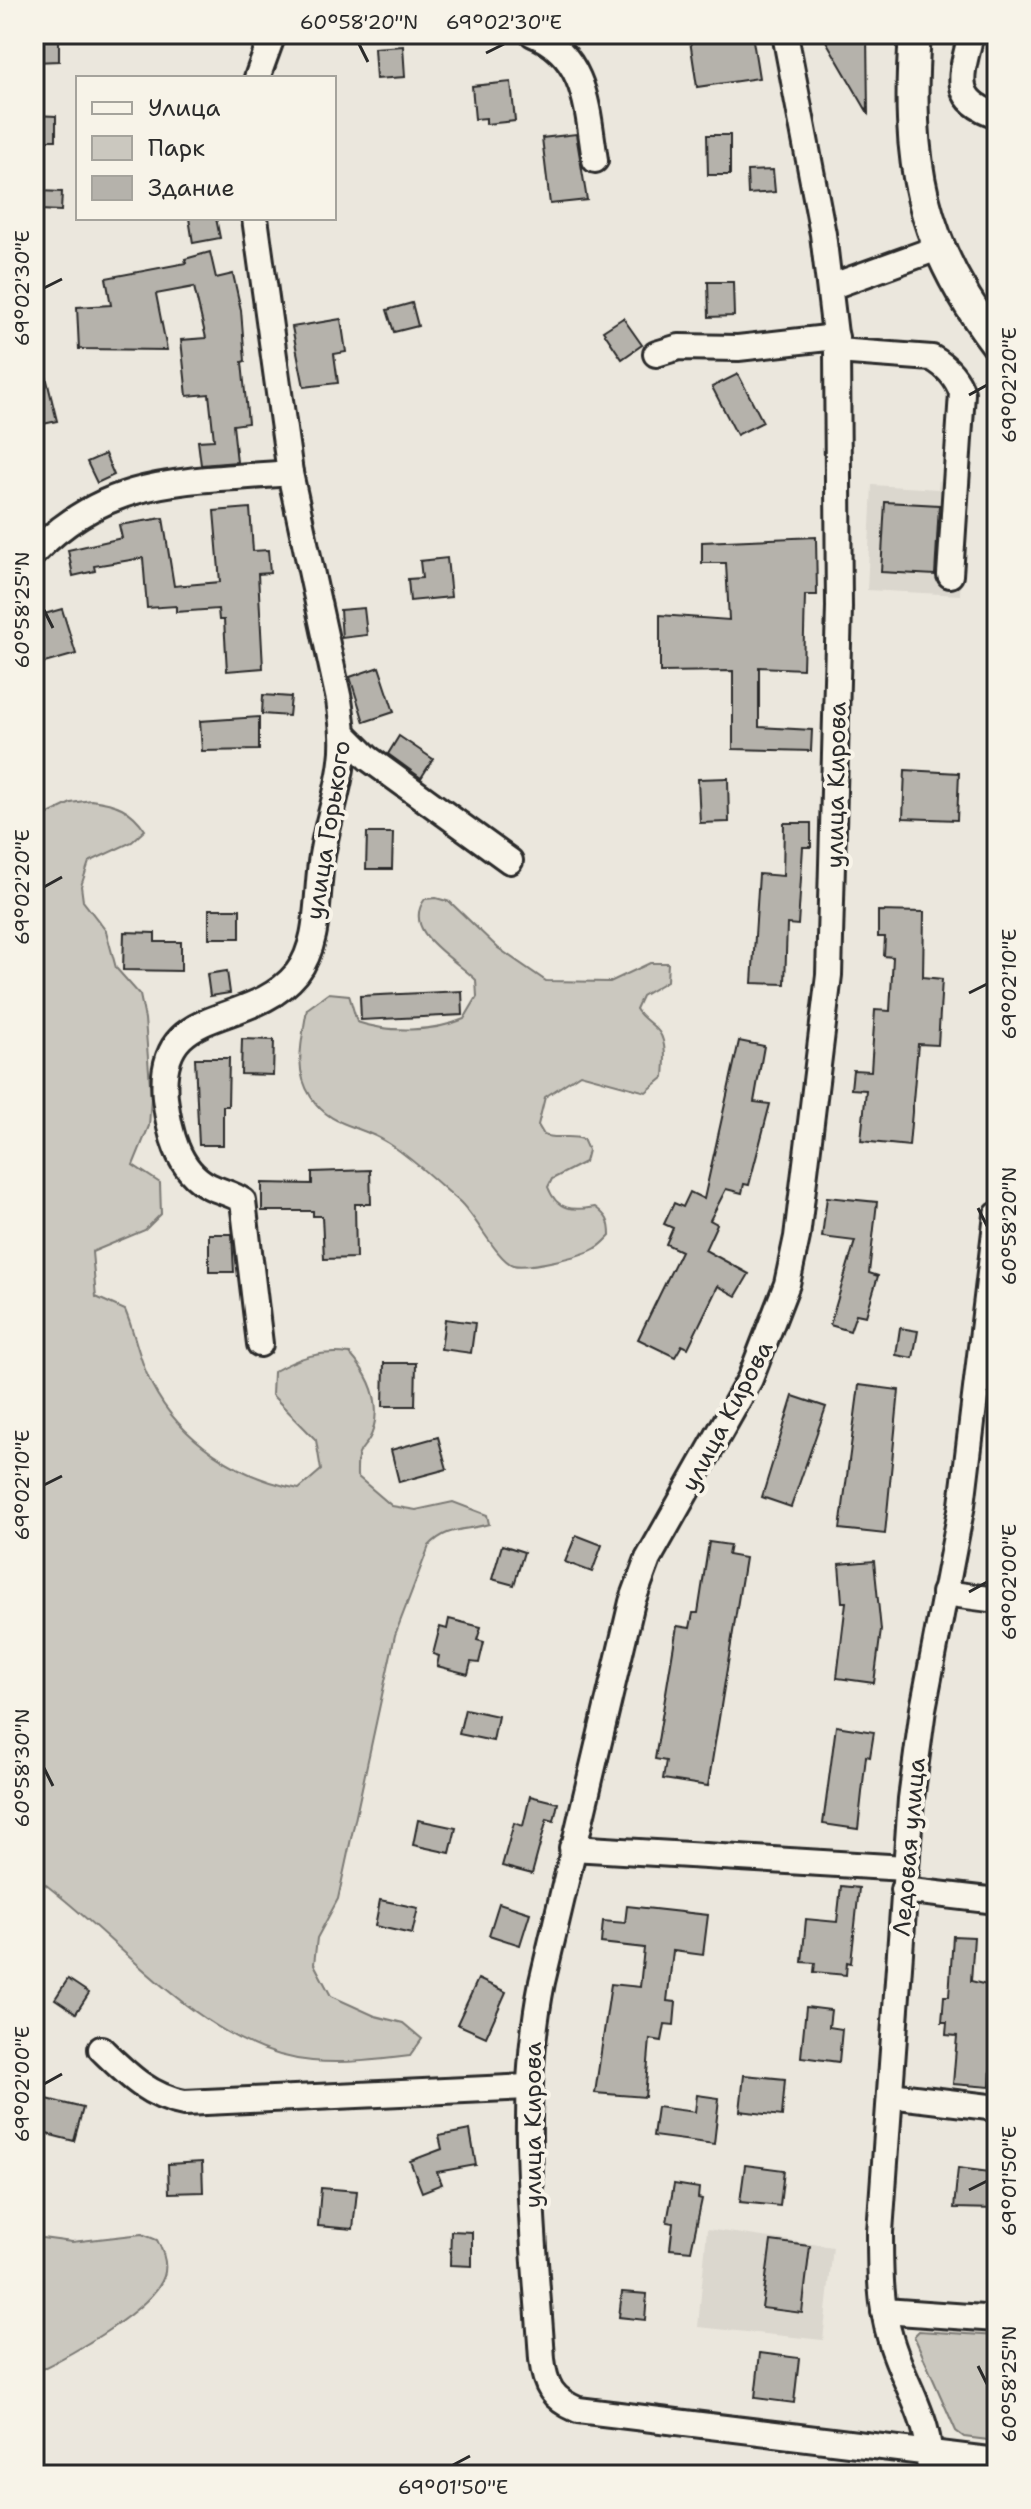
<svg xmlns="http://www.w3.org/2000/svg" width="1031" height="2509" font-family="'Shantell Sans',sans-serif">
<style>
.built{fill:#dbd7ce}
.green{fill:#cbc8bf;stroke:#7b7a75;stroke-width:2}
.building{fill:#b5b2ab;stroke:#2b2b2b;stroke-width:2}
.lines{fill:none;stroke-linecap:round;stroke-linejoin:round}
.minor-casing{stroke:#2b2b2b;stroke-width:30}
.major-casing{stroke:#2b2b2b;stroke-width:36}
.minor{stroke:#f7f3e8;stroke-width:24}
.major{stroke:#f7f3e8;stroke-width:30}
.ticks{fill:none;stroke:#2b2b2b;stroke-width:3}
.labels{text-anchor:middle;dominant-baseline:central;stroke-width:8;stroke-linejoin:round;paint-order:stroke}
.street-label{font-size:24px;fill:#2b2b2b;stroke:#f7f3e8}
.neatline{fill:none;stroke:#2b2b2b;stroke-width:3}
.ticks-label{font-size:20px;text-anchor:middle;fill:#2b2b2b}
</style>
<rect width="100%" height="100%" fill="#ebe7dd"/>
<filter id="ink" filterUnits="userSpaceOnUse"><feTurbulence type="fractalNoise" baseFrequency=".0125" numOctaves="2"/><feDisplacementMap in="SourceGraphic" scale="16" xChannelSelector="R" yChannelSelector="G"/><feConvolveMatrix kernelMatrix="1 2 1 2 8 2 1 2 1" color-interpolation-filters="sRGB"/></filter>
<g filter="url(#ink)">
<g class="built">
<polygon points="939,480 966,481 960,595 867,590 872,485 938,489"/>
<polygon points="707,2229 833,2247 823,2340 698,2327"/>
</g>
<g class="green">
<path d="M91,800C116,803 131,809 145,830L132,842L89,862L81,886L83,901L106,931L116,968L140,995L145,1019L151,1098L149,1126L133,1165L160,1183L161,1214L145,1230L92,1252L96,1297L125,1310C135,1333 140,1364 152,1385C180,1440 240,1479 299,1489L321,1470L316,1440L272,1395L273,1372C300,1357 320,1350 350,1354C369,1375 382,1400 373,1430C366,1453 356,1441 357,1476L392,1506L416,1510L453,1502L487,1515L489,1524C466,1531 447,1526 429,1546L395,1635L338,1899L317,1938L314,1964L331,1996L375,2016L403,2023L422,2039L410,2056C378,2060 344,2064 312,2061C204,2052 118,1935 34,1876V821L71,803Z"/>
<path d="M436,898L450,902L498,948L546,981L610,982L650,963H668L667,981L642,996L636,1009C642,1019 652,1023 659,1032C667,1043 665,1064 664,1077L646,1092L580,1074L545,1097L538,1125L544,1135C557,1140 569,1134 583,1139L588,1150L585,1162L552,1179L548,1187C557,1211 573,1211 595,1207C607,1216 610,1221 610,1236C606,1240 601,1246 596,1248C583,1256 527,1269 513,1265C498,1261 475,1215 459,1201C437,1182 412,1158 388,1143C359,1124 331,1128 311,1097C293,1070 302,1040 307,1009L329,993L349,995L357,1022C389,1033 433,1032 464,1019L477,997L476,980C456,959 400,932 425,899Z"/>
<path d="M142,2234L157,2240C163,2251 168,2264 164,2276C153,2310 66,2357 34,2373V2237L72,2242Z"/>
<polygon points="919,2331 997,2336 997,2441 964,2437 956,2431 914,2336"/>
</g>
<g class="building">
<polygon points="34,34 59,34 59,61 34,62"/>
<polygon points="689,34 752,34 759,78 697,87"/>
<polygon points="822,34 867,34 868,113"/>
<polygon points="403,46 405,77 376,79 374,48"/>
<polygon points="511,82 515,121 486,124 486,118 475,119 472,86"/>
<polygon points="34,115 56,116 56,140 34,140"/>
<polygon points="576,134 587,200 550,204 542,138"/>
<polygon points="707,135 730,135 730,175 708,175"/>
<polygon points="773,170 775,192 748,194 747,171"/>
<polygon points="39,191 62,192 61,211 39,210"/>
<polygon points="189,218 216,218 220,238 193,243"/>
<polygon points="210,252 216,278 233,274 241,310 245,361 242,362 248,423 233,425 237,462 201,465 198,441 214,440 209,394 187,396 181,340 206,338 194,287 156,294 167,350 79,349 77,307 111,305 106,278 186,263 185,259"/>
<polygon points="708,282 733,282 734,316 709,317"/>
<polygon points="412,303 418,326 394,332 387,310"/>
<polygon points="623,318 642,345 622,359 603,331"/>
<polygon points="341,319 346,352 334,354 338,383 304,387 292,327"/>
<polygon points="41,356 57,421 34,426 34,357"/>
<polygon points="738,374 763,422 737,435 712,387"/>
<polygon points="105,454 114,475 97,483 87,462"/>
<polygon points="885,502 939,505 935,575 881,572"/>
<polygon points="250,508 253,551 268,550 270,573 258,574 263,668 227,671 224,620 219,620 218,609 176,612 176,606 147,608 143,558 94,566 95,571 73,576 68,550 122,538 119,525 163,518 174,586 220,582 214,511"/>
<polygon points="816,537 817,595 805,595 803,669 759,667 759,727 812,730 811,751 733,749 733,671 660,672 660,615 729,620 726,563 702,563 702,542"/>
<polygon points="447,558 451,597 410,601 408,579 422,578 420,561"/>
<polygon points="364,608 367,635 342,638 340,610"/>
<polygon points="62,609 76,654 34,666 34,634 39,633 34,617"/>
<polygon points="379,667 394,712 364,722 350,677"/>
<polygon points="263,695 291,697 289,716 262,714"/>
<polygon points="259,717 259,750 202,751 200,721"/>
<polygon points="399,736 433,759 421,778 388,754"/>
<polygon points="905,770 959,773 957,820 903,818"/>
<polygon points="728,778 729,822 700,823 698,779"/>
<polygon points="784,823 811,823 811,847 803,847 798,925 787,924 785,984 752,983 759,874 783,876"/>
<polygon points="367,833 393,833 392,869 366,869"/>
<rect x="209" y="909" width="31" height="29"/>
<polygon points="878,911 924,912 923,977 942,979 938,1045 918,1044 909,1146 861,1141 866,1090 851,1089 853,1070 871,1071 875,1010 890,1011 893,957 884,956 885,937 878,937"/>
<polygon points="124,932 155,933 155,942 181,942 181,971 123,970"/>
<polygon points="227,971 230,993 210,996 207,974"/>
<polygon points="462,991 463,1015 361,1020 360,996"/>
<polygon points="242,1039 274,1040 273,1075 241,1074"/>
<polygon points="739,1041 764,1046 754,1102 770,1104 749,1185 744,1184 742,1193 726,1189 710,1220 717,1224 705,1250 749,1274 736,1296 718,1286 688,1348 682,1345 675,1357 638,1339 681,1251 666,1244 673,1228 664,1224 674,1203 683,1207 690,1192 704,1199"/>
<polygon points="195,1058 229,1058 228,1106 223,1106 223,1145 199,1145"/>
<polygon points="370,1170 371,1204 355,1204 356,1258 324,1259 322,1216 313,1216 313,1211 262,1211 262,1183 312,1184 312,1172"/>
<polygon points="827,1197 877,1202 869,1273 878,1276 866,1316 856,1314 850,1331 830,1325 855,1241 822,1237"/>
<polygon points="209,1234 232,1234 234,1272 209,1272"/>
<polygon points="445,1319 475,1323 471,1353 441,1349"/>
<polygon points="900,1328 918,1331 913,1358 896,1355"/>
<polygon points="384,1363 416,1363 415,1406 383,1406"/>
<polygon points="859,1385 899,1390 885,1534 840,1529"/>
<polygon points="793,1396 826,1407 791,1507 762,1497"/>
<polygon points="438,1437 447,1469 399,1482 391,1450"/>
<polygon points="576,1535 602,1545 592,1572 565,1562"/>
<polygon points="709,1542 730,1545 728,1555 745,1558 708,1786 663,1779 666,1761 655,1759 677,1626 690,1628 693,1613 698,1613"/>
<polygon points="502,1545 524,1552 514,1585 492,1579"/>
<polygon points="874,1561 881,1630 874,1683 837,1678 846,1602 842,1602 839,1564"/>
<polygon points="449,1619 481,1627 477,1640 484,1642 479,1663 471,1662 468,1674 437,1666 439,1656 433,1654 440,1627 447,1629"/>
<polygon points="465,1709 498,1716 493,1741 459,1734"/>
<polygon points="836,1726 874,1732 870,1757 866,1756 858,1829 823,1824"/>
<polygon points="530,1796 558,1803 554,1821 547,1819 532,1874 502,1866 514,1823 523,1826"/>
<polygon points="418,1820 456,1828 450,1853 413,1845"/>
<polygon points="841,1886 859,1888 851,1963 847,1962 846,1975 814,1972 815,1963 802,1962 806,1919 837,1922"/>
<polygon points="380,1900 418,1908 412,1934 375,1926"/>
<polygon points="499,1903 530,1913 520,1945 489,1935"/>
<polygon points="627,1906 708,1915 703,1955 673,1951 667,2001 676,2002 674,2025 665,2024 662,2041 650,2039 645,2097 595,2093 611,1984 640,1987 644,1948 601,1943 603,1921 625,1923"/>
<polygon points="953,1936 974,1937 971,1981 991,1986 990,1999 994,2000 990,2087 953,2084 957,2036 946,2035 947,2022 942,2022 944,1996 949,1996"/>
<polygon points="68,1979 89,1993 76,2013 55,1999"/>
<polygon points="478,1979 506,1992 486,2037 457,2024"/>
<polygon points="806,2007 831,2010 829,2027 842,2029 839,2062 801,2057"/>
<polygon points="744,2075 785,2079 782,2116 740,2111"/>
<polygon points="697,2095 719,2098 714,2144 653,2136 657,2107 695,2112"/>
<polygon points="43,2098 83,2108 74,2141 35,2131"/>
<polygon points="470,2130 476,2165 437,2172 442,2184 422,2192 410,2161 442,2149 439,2136"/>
<polygon points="202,2162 203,2192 169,2193 168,2164"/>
<polygon points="745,2165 784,2170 780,2206 740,2202"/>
<polygon points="958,2168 997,2173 997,2209 954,2208"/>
<polygon points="674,2184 699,2188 698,2198 702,2199 691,2251 670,2249 673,2223 667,2222"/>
<polygon points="321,2188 357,2191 353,2229 318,2226"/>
<polygon points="451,2231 472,2232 472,2266 450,2265"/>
<polygon points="771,2241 810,2246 802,2313 762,2308"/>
<polygon points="622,2292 647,2294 645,2320 619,2317"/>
<polygon points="760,2353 799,2358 794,2403 755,2398"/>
</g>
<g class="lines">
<g class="minor-casing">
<g id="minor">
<path d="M533,34C587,56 587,109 595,160"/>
<path d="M785,34L823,234L837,351L839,607L829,975L797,1237L787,1284L750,1379L648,1559L632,1602L542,1982C517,2107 534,2233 542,2359C545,2386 552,2399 578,2410L997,2461"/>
<path d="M971,34C962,74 949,100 997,115"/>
<polyline points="257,78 273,34"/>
<path d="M255,218L290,473L339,700C342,721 345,740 342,761C339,790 328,820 323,850C315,888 322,941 297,973C249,1032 156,999 165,1098C169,1130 177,1170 209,1186C221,1192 232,1193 243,1201L260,1344"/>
<polyline points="830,287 938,248"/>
<path d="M837,351L932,358C946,366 957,377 962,393L950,575"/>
<polyline points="656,354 679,347 738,348 836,337"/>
<path d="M34,553C110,474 189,482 290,473"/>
<polyline points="344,734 368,758 510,861"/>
<polyline points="944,1593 997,1600"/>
<polyline points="572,1848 905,1868"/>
<polyline points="903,1890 997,1901"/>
<path d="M101,2049C127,2074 148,2096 184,2103L528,2087"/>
<polyline points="890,2095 997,2108"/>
<polyline points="884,2311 997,2319"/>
<path d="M929,2475C935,2425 905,2388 891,2341C880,2305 880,2269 880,2232L911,1799L923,1709L962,1505L997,1215"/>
</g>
</g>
<g class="major-casing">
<path id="major" d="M915,34C906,160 919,243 997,344"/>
</g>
<use href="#minor" class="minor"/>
<use href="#major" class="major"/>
</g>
</g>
<path class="ticks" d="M359,44L368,62M486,53L504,44M44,288L62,279M969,395L987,385M44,610L53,628M44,887L62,877M969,993L987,984M978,1208L987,1226M44,1485L62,1476M969,1592L987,1582M44,1768L53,1786M44,2084L62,2074M969,2190L987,2181M978,2366L987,2384M453,2465L470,2456"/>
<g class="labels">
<g class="street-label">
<text transform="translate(836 785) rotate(-89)">улица Кирова</text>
<text transform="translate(328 830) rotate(-81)">улица Горького</text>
<text transform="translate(727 1416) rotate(-62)">улица Кирова</text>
<text transform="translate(909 1847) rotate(-85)">Ледовая улица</text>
<text transform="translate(533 2125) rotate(-90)">улица Кирова</text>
</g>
</g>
<rect width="1031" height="2509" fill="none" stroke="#f7f3e8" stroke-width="88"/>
<rect x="76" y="76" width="260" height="144" fill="#f7f3e8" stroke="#a5a39c" stroke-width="2"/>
<rect x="92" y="102" width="40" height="12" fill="#f7f3e8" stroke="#a5a39c" stroke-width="2"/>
<text x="148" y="116" font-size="24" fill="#2b2b2b">Улица</text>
<rect x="92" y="136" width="40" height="24" fill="#cbc8bf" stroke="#a5a39c" stroke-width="2"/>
<text x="148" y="156" font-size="24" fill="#2b2b2b">Парк</text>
<rect x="92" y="176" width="40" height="24" fill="#b5b2ab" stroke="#a5a39c" stroke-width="2"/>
<text x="148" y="196" font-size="24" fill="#2b2b2b">Здание</text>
<rect x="44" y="44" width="943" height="2421" class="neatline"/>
<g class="ticks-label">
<text x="359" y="29">60°58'20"N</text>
<text x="504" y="29">69°02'30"E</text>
<text transform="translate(22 288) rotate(-90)" y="7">69°02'30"E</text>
<text transform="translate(1009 385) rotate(-90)" y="7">69°02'20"E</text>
<text transform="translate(22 610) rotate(-90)" y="7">60°58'25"N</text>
<text transform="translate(22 887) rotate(-90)" y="7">69°02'20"E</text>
<text transform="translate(1009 984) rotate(-90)" y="7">69°02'10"E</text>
<text transform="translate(1009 1226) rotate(-90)" y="7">60°58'20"N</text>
<text transform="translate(22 1485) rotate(-90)" y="7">69°02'10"E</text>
<text transform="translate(1009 1582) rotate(-90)" y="7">69°02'00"E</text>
<text transform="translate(22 1768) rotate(-90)" y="7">60°58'30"N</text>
<text transform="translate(22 2084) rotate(-90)" y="7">69°02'00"E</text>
<text transform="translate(1009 2181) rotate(-90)" y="7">69°01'50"E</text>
<text transform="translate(1009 2384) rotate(-90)" y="7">60°58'25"N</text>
<text x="453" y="2494">69°01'50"E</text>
</g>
</svg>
